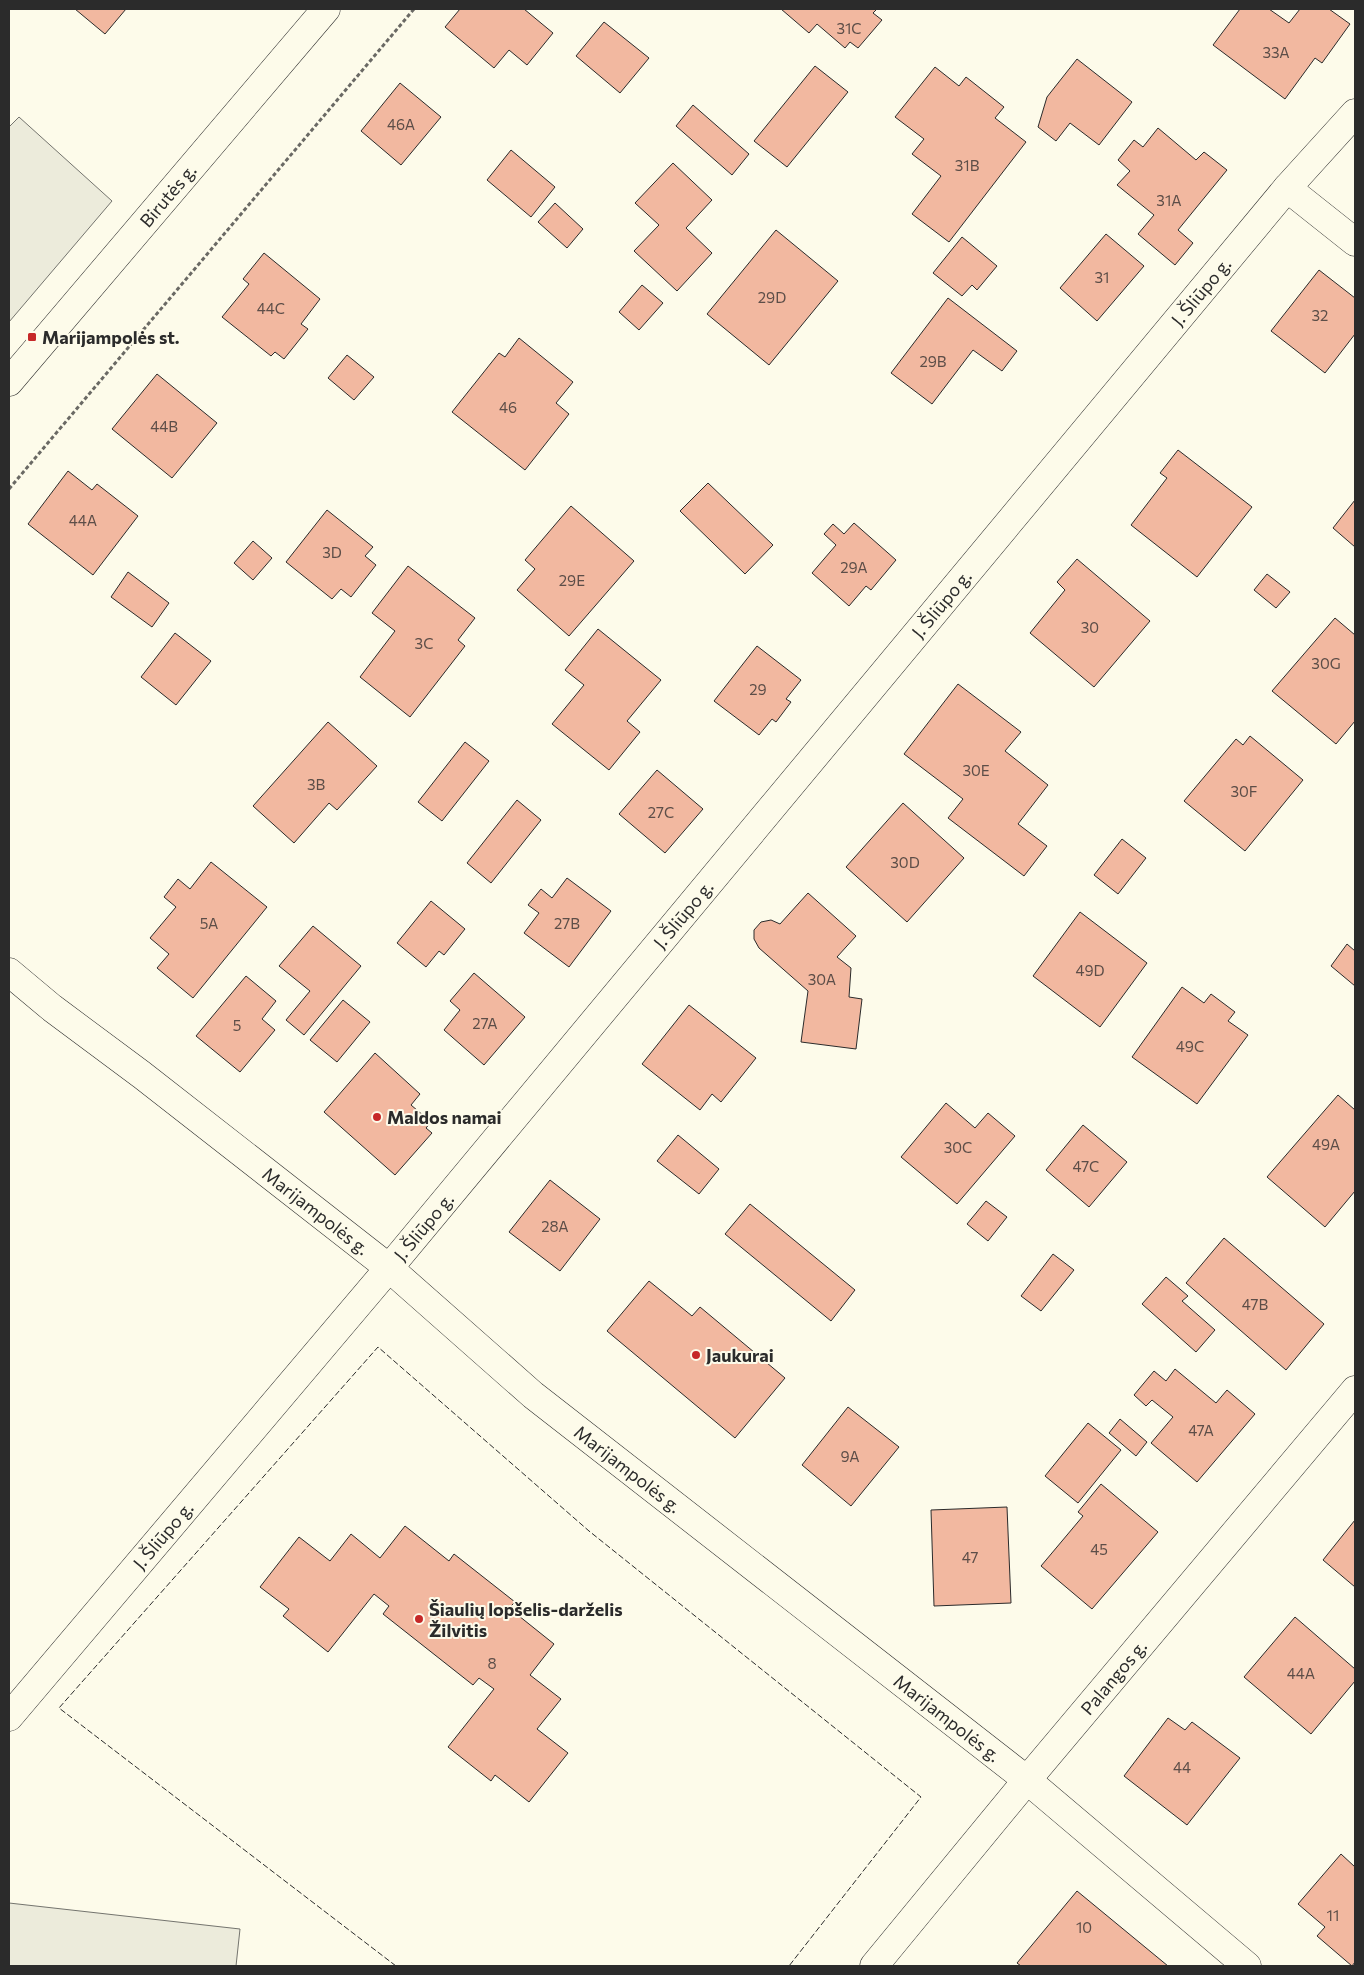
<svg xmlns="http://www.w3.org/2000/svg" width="1364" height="1975" font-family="Commissioner,sans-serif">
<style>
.green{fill:#ecebdb;stroke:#74746e}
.building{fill:#f2b8a0;stroke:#2b2b2b}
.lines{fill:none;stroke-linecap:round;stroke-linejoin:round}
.minor-casing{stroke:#2b2b2b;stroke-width:29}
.path{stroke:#6a6964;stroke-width:3;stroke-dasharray:4 2.5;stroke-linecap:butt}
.minor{stroke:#fdfbea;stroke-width:28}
.fence{stroke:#2b2b2b;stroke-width:1;stroke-dasharray:6 2.5;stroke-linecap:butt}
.poi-dot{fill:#c62828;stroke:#fdfbea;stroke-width:2}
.labels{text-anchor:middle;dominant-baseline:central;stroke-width:4;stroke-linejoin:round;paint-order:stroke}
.number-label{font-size:15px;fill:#5d4e48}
.street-label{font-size:18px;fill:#2b2b2b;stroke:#fdfbea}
.poi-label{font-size:18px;font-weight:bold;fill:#2b2b2b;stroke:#fdfbea;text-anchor:start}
</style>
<rect width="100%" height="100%" fill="#fdfbea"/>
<g class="green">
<polygon points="19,117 112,201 9,322 9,127"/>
<polygon points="9,1903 240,1929 236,1966 9,1966"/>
</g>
<g class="building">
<polygon points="75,9 126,9 105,34"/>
<polygon points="460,9 524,9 553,33 527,65 509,50 494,68 445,27"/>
<polygon points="781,9 877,9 873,13 882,20 858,48 850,42 845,48 817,24 809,33"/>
<polygon points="1240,9 1269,9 1289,23 1300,9 1329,9 1350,24 1322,63 1315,58 1285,99 1213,45"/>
<polygon points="604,22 649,58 620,93 576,56"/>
<polygon points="1077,59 1132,102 1099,145 1070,123 1056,141 1038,127 1047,97"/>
<polygon points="815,66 848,92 787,167 754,141"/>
<polygon points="935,67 959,86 966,77 1004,107 995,118 1026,142 949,242 912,214 941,176 912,154 924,139 895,117"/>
<polygon points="400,83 441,117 401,165 361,131"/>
<polygon points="693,105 749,154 732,175 676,126"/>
<polygon points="1158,128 1196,160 1204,152 1227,170 1178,230 1193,243 1175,265 1138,234 1154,215 1117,185 1130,171 1118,160 1134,140 1143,147"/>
<polygon points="511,150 555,187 531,217 487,180"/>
<polygon points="673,163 712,200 686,228 712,253 677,291 634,251 659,225 635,203"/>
<polygon points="555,203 583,229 567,248 538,222"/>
<polygon points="776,230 838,281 769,365 707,314"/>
<polygon points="1106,234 1144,266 1097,321 1060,288"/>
<polygon points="962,237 997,266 977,290 972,285 962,296 933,273"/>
<polygon points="264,253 320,299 301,324 308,329 284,359 275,352 271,356 222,317 249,284 243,279"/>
<polygon points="1319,270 1355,298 1355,334 1325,373 1271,331"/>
<polygon points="642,285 663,303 639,330 619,312"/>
<polygon points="948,298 1017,351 1002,371 973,350 932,404 891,373"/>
<polygon points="519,338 573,382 556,403 569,414 525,470 452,412 499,353 505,357"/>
<polygon points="347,355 374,377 354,400 328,378"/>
<polygon points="157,374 217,423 172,478 112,429"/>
<polygon points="1178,450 1252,507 1197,577 1131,525 1167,478 1160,473"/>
<polygon points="68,471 92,490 97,484 138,516 93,575 28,524"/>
<polygon points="708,483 773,545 745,574 680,511"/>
<polygon points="1355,500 1355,547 1333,528"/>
<polygon points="571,506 634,561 569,636 517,590 535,569 525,560"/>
<polygon points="327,510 373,547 365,556 376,565 351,597 341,589 332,599 286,562"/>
<polygon points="854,523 896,560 871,590 866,586 849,606 812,573 836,545 824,534 833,524 844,534"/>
<polygon points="253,541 272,558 253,580 234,563"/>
<polygon points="1077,559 1150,621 1094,687 1030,633 1065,590 1057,582"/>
<polygon points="408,566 475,618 458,640 465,646 410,717 360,677 395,631 372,613"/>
<polygon points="128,572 169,603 152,627 111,597"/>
<polygon points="1267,574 1290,592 1276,608 1254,590"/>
<polygon points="1335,618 1355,635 1355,721 1336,744 1272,691"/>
<polygon points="598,629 661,680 627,721 640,732 609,770 552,724 584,685 565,670"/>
<polygon points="175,633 211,661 176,705 141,677"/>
<polygon points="757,646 801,680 786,699 791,702 776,722 772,719 759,735 714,701"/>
<polygon points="958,684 1021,732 1005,751 1048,785 1018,824 1047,846 1024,876 948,818 963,799 904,754"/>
<polygon points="328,722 377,766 337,810 329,803 294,843 253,806"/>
<polygon points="1250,736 1303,780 1245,851 1184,801 1236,739 1243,745"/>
<polygon points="465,742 489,761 442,821 418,802"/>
<polygon points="657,770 703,809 665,853 619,814"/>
<polygon points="517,800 541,820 491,883 467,863"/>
<polygon points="903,803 964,858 907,922 846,867"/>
<polygon points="1122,839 1146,858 1118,894 1094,875"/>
<polygon points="211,862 267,907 193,998 157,968 169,954 150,938 176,907 164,897 178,879 190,889"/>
<polygon points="567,878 611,911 569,967 524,933 539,913 528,905 541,889 552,898"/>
<polygon points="808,893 856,936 837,957 851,968 849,997 862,999 856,1049 801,1042 808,991 759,948 754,939 754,930 761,922 771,920 780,924"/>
<polygon points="431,901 465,929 444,955 439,951 426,967 397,943"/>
<polygon points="1080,912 1147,963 1100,1027 1033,976"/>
<polygon points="313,926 361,966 304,1035 286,1020 310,991 279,966"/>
<polygon points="1347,944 1355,951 1355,986 1331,966"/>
<polygon points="474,973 525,1017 484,1065 444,1030 460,1010 450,1001"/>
<polygon points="246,976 276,1001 262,1019 275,1030 240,1072 196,1036"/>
<polygon points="1182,987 1204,1003 1211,994 1235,1012 1228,1021 1248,1035 1197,1104 1132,1057"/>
<polygon points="343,1000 370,1022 337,1062 310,1040"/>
<polygon points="689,1005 756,1058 721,1102 712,1094 700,1110 642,1064"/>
<polygon points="375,1053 420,1094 411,1105 431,1122 426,1128 432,1133 395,1175 324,1112"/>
<polygon points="1338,1095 1355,1110 1355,1191 1325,1227 1267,1177"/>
<polygon points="946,1103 975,1128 988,1113 1015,1136 957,1204 901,1157"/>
<polygon points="1083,1125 1127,1162 1089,1207 1046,1170"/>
<polygon points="678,1135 719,1169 699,1194 657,1161"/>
<polygon points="550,1180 600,1219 560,1271 509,1232"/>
<polygon points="986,1201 1007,1217 988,1241 967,1224"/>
<polygon points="750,1204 855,1290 831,1321 725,1234"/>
<polygon points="1224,1238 1324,1324 1286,1370 1186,1283"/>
<polygon points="1053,1254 1074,1270 1041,1311 1021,1296"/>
<polygon points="1166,1277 1188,1296 1182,1301 1215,1330 1196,1352 1142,1304"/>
<polygon points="649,1281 692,1316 700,1307 785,1378 735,1438 607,1331"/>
<polygon points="1175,1369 1216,1403 1227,1390 1255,1414 1197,1482 1151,1443 1173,1417 1152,1400 1146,1406 1134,1395 1154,1371 1166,1381"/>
<polygon points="848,1407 899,1447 851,1506 802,1465"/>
<polygon points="1120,1419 1147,1442 1136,1456 1109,1433"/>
<polygon points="1088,1423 1121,1450 1078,1503 1045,1476"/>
<polygon points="1101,1484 1158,1532 1092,1609 1041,1566 1083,1516 1078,1512"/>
<polygon points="1007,1507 1011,1603 934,1606 931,1510"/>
<polygon points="1355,1520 1355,1587 1323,1560"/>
<polygon points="405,1526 449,1561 454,1554 515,1602 509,1608 554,1644 530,1675 561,1699 537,1729 568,1753 529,1802 495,1775 491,1781 448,1747 494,1689 479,1678 473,1685 383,1614 389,1606 374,1594 328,1652 283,1616 289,1609 260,1587 299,1537 330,1561 351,1534 380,1558"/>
<polygon points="1295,1617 1355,1669 1355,1681 1311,1734 1244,1677"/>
<polygon points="1168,1718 1185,1730 1192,1722 1240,1758 1187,1825 1124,1776"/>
<polygon points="1341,1854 1355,1867 1355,1962 1352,1966 1317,1936 1325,1927 1298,1904"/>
<polygon points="1077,1891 1168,1966 1021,1966 1017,1963"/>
</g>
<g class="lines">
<g class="minor-casing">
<g id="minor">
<polyline points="1287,188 1355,242"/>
<path id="s1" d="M9,382L326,9"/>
<path id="s2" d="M9,972L52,1008L142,1075L389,1268L533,1395L1027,1780L1247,1966"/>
<path id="s3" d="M9,1717L389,1268L1287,188L1355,113"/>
<path id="s4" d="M874,1966L1027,1780L1355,1390"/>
</g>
</g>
<polyline class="path" points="9,489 414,9"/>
<use href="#minor" class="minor"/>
<polyline class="fence" points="396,1966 59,1708 378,1347 589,1531 921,1797 789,1966"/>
</g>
<g class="poi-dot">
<rect x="27" y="332" width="10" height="10" rx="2.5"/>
<circle cx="377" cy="1117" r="5"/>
<circle cx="696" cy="1355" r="5"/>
<circle cx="419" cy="1619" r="5"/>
</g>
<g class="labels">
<g class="number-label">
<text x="849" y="28">31C</text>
<text x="1276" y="52">33A</text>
<text x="401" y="124">46A</text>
<text x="967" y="165">31B</text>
<text x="1169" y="200">31A</text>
<text x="1102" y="277">31</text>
<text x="772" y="297">29D</text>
<text x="271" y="308">44C</text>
<text x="1320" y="315">32</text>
<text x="933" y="361">29B</text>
<text x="508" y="407">46</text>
<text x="164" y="426">44B</text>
<text x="83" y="520">44A</text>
<text x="332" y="552">3D</text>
<text x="854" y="567">29A</text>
<text x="572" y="580">29E</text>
<text x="1090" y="627">30</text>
<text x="424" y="643">3C</text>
<text x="1326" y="663">30G</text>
<text x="758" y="689">29</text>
<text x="976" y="770">30E</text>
<text x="316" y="784">3B</text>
<text x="1244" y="791">30F</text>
<text x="661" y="812">27C</text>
<text x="905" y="862">30D</text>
<text x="209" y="923">5A</text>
<text x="567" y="923">27B</text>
<text x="1090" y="970">49D</text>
<text x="822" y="979">30A</text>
<text x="485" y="1023">27A</text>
<text x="237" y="1025">5</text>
<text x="1190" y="1046">49C</text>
<text x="1326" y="1144">49A</text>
<text x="958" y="1147">30C</text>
<text x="1086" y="1166">47C</text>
<text x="555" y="1226">28A</text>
<text x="1255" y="1304">47B</text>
<text x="1201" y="1430">47A</text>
<text x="850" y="1456">9A</text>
<text x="1099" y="1549">45</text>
<text x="970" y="1557">47</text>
<text x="492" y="1663">8</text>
<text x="1301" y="1673">44A</text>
<text x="1182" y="1767">44</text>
<text x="1333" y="1915">11</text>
<text x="1084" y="1927">10</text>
</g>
<g class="street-label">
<text stroke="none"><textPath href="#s1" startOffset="245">Birutės g.</textPath></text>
<text stroke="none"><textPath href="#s3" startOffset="1858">J. Šliūpo g.</textPath></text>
<text stroke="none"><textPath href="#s3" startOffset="1452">J. Šliūpo g.</textPath></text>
<text stroke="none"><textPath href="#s3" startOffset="1048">J. Šliūpo g.</textPath></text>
<text stroke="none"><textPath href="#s2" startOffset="389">Marijampolės g.</textPath></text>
<text stroke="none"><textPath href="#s3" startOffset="642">J. Šliūpo g.</textPath></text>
<text stroke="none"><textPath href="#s2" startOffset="794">Marijampolės g.</textPath></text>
<text stroke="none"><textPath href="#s3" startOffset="238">J. Šliūpo g.</textPath></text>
<text stroke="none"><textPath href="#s4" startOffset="375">Palangos g.</textPath></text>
<text stroke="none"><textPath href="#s2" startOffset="1199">Marijampolės g.</textPath></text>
</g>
<g class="poi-label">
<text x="42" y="337">Marijampolės st.</text>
<text x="387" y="1117">Maldos namai</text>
<text x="706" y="1355">Jaukurai</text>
<text x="429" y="1609">Šiaulių lopšelis-darželis<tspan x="429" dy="21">Žilvitis</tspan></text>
</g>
</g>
<rect width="1364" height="1975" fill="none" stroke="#2b2b2b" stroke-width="20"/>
</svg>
